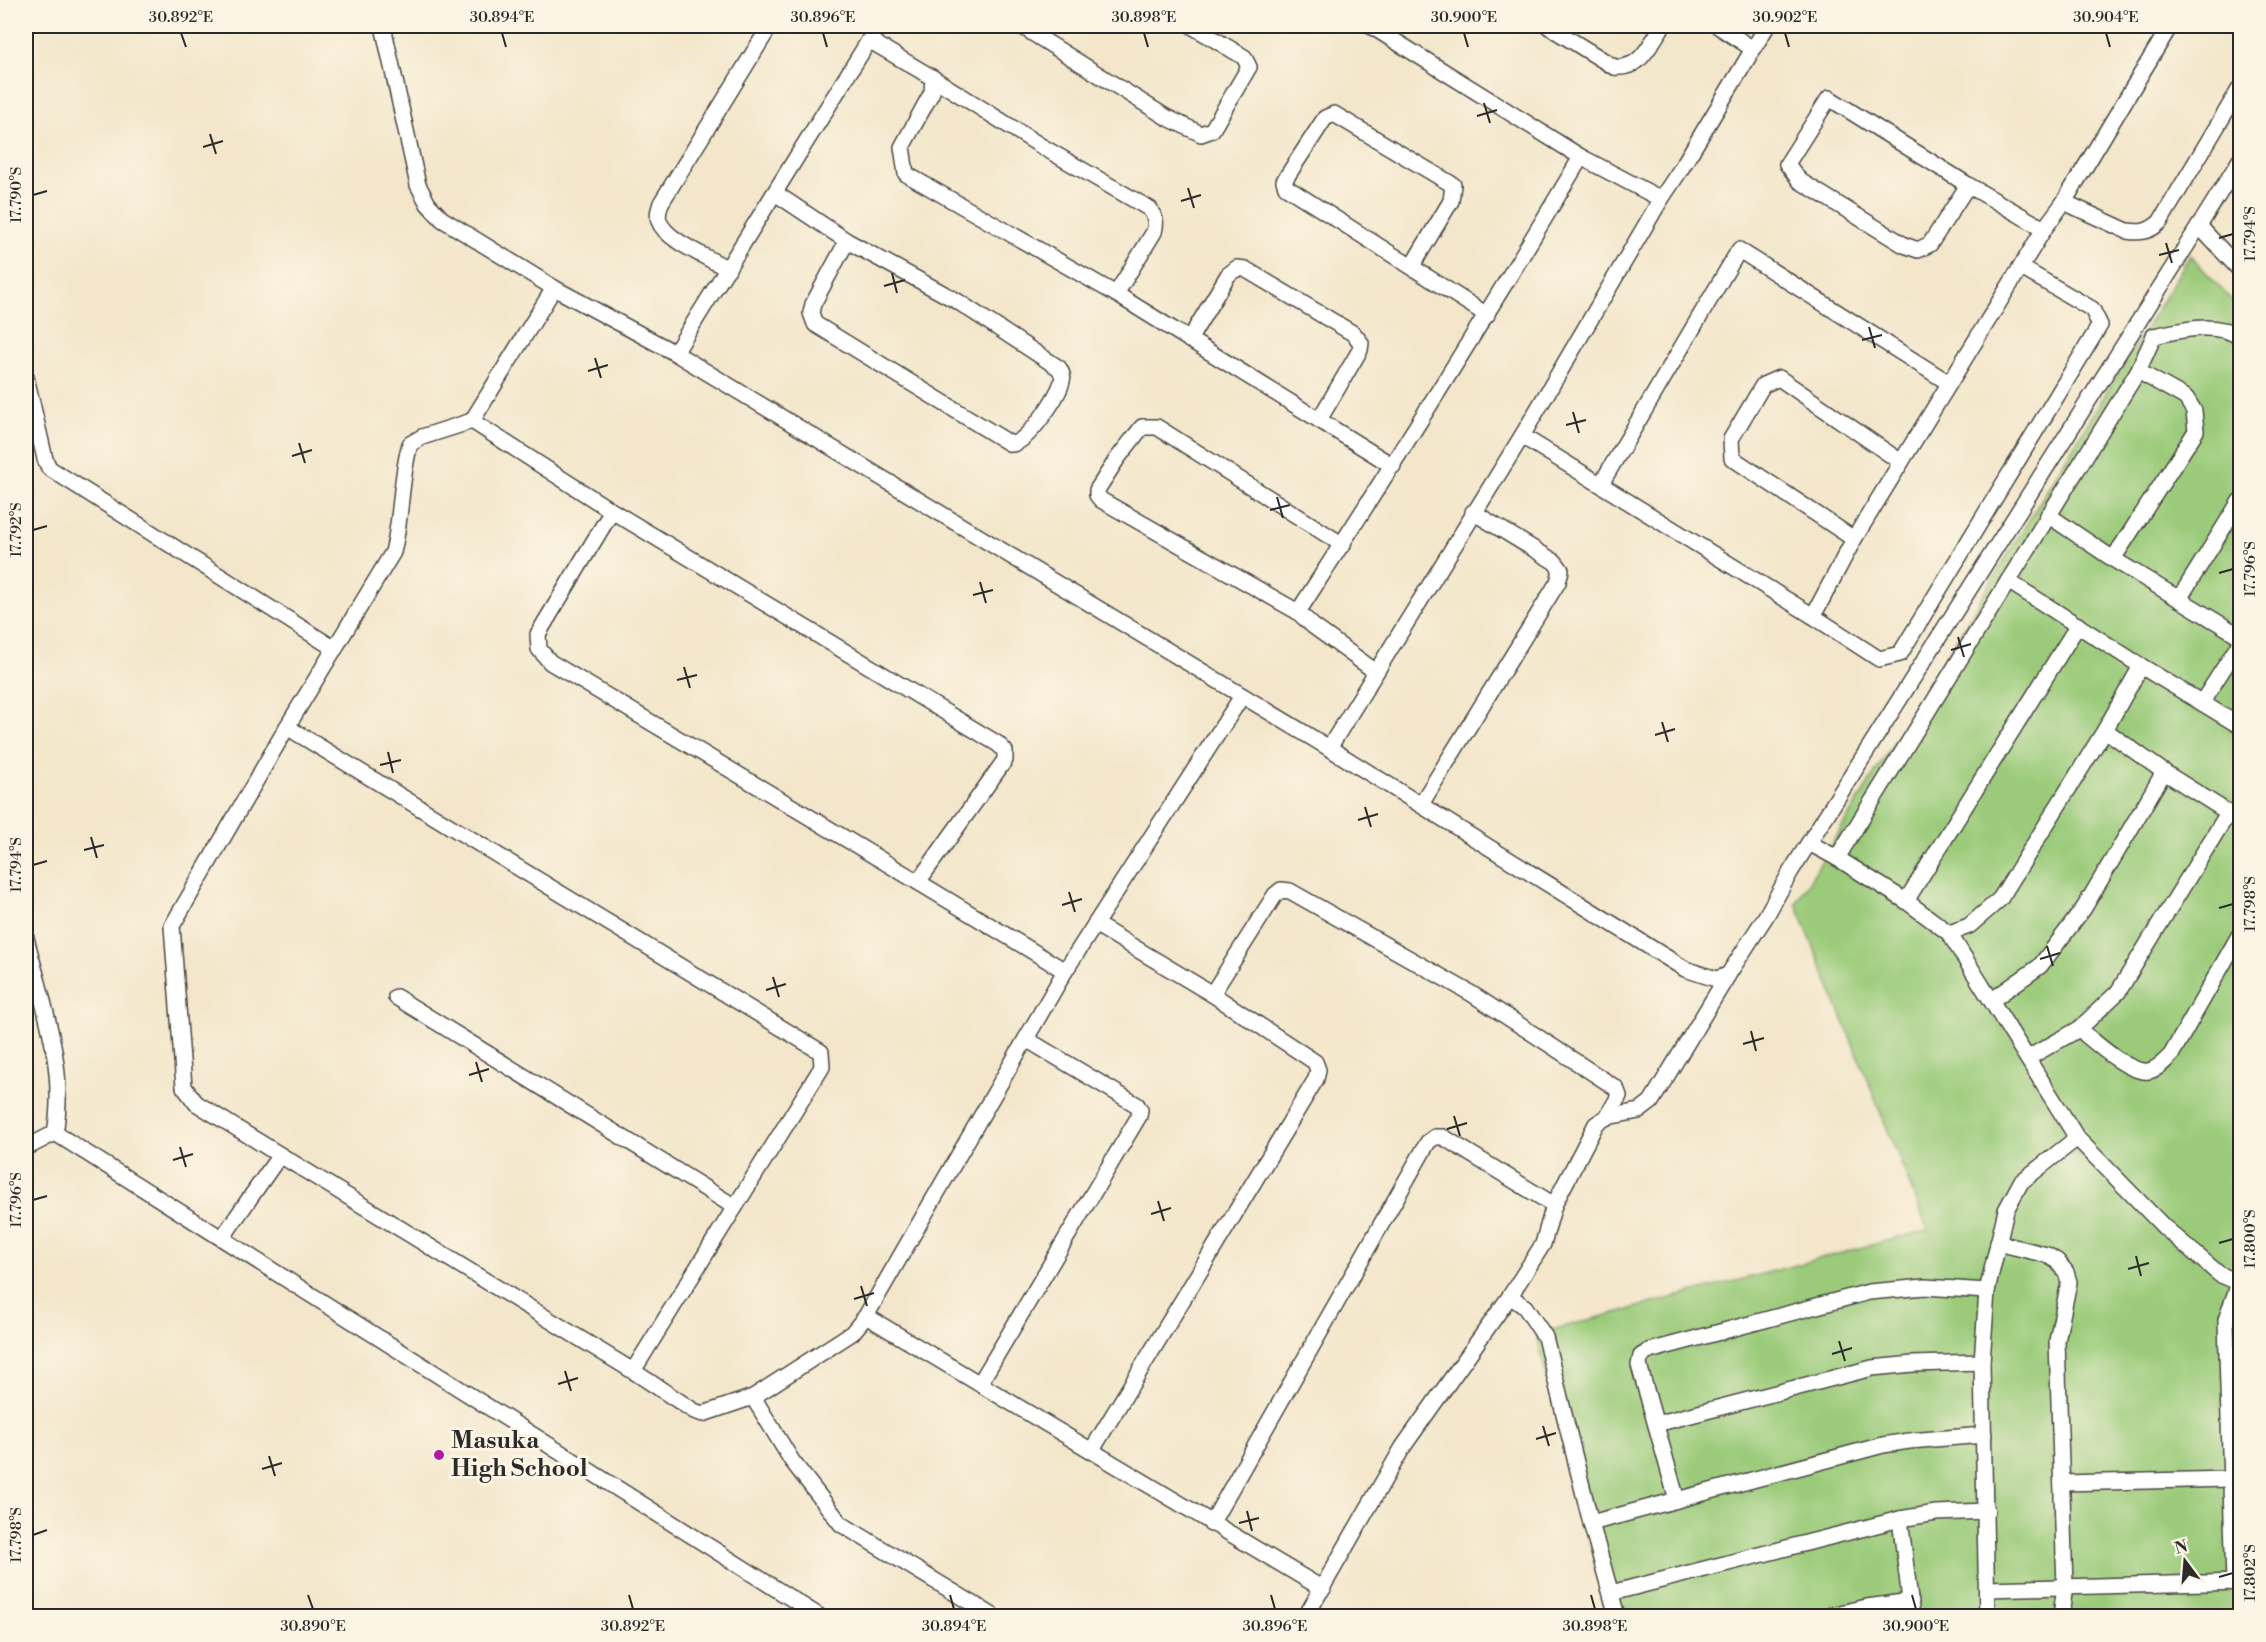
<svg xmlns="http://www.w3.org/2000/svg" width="2266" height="1642" font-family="'Libre Bodoni',serif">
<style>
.grass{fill:#9bcb7a;stroke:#637b52;stroke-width:1.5}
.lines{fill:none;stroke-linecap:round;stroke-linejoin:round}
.minor-casing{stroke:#494743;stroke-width:18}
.minor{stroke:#fff;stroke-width:15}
.ticks{fill:none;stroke:#2b2b2b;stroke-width:2}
.poi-dot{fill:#b5179e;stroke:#fcf5e5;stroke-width:2}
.labels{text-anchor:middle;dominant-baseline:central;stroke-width:6;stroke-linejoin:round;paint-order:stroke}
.poi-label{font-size:24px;font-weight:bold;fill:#2b2b2b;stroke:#fcf5e5;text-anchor:start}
.neatline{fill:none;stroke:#2b2b2b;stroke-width:2}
.ticks-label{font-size:15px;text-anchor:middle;fill:#2b2b2b}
</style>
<rect width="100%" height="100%" fill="#fcf5e5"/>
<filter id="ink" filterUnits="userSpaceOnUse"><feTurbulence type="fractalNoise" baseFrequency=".0167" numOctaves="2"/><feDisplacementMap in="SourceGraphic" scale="12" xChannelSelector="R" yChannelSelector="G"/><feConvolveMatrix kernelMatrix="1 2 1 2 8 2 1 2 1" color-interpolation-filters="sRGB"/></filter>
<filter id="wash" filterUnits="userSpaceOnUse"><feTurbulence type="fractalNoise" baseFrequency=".008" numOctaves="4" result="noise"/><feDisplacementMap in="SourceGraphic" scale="24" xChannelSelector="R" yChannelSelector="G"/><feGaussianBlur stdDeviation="1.35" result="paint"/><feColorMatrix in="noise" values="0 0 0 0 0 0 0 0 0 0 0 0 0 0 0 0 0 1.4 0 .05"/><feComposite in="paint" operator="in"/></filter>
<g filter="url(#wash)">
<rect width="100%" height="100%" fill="#f3e6ca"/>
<polygon class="grass" points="2190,255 2240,309 2240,1616 1609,1616 1536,1334 1928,1230 1796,903"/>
</g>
<g filter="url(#ink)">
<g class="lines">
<g class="minor-casing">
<g id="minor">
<polyline points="383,26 418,185 428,204 442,219 554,288 675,353 1329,748 1685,969 1716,979 1728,975 1766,916 1791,871 2199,226"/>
<polyline points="1021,26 1166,117 1201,134 1212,130 1249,67 1244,57 1192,26"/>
<polyline points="1371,26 1581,157 1661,199"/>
<path d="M1548,26L1614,67C1641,70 1649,45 1663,26"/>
<polyline points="1718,26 1753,49"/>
<polyline points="869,40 933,78 932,92 902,147 906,174 1116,294 1393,466"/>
<path d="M933,78L1041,146L1150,209C1155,217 1157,222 1154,232L1116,294"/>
<polyline points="2240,160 2199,226 2240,270"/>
<polyline points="1968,185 1930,244 1918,250 1904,245 1800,181 1787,164 1829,98 1968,185 2044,229"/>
<path d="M775,193L847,241L957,301L1059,368C1061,372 1064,376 1062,381C1059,396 1028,441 1013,444L1009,443L815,324L811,313L813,304L847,241"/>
<path d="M2064,202L2127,231C2141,233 2149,232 2160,222L2240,88"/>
<polyline points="1412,266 1451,201 1453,185 1334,114 1325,118 1284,181 1286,187 1487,315"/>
<path d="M728,269C710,258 666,241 659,221C657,215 659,209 661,203L770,26"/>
<polyline points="554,288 472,421 612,511 998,744 1005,751 1005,760 918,882 1065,971"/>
<path d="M2154,336C2181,330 2216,321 2240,337"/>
<polyline points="1189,340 1228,275 1237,268 1245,269 1354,334 1361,343 1360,350 1319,420"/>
<polyline points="675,353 878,26"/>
<polyline points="26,377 45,459 49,468 335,649"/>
<polyline points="1522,436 1813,616 1879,659 1900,654 2100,325 2092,309 2020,267"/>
<polyline points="1601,484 1739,250 1949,383"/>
<polyline points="612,511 538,634 539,649 550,662 918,882"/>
<polyline points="2048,515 2113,559 2240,636"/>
<polyline points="1854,539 1732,458 1731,439 1763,385 1779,378 1901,462"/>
<polyline points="2113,559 2196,431 2194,411 2186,398 2138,371"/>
<polyline points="2008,581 2141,666 2240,726"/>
<polyline points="2179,599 2240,501"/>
<polyline points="1298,612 1101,500 1097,495 1097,490 1117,459 1142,427 1157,427 1343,545"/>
<polyline points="1813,616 1854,539 2044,229 2064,202 2170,26"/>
<path d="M1376,672L1313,626L1298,612C1395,462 1490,311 1581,157"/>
<polyline points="1242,696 1065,971 866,1316 1323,1589"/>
<polyline points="2202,702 2240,643"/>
<polyline points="287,727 821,1052 822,1067 633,1371"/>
<polyline points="2105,730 2164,772 2240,820"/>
<polyline points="1329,748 1522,436 1661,199 1679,172 1767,26"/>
<polyline points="1421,804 1558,582 1561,570 1555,562 1473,512"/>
<polyline points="1809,843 1837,858 1906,901 1949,933 2077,1138 2164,1227 2219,1274 2240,1283"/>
<polyline points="1837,858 2138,371 2154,336"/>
<polyline points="1906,901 2078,625"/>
<polyline points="1949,933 1969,926 2000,899 2105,730 2141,666"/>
<path d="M26,938C42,1001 67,1067 55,1133"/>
<polyline points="1212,994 1275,895 1281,890 1290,891 1472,994 1616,1088 1619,1096 1607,1117"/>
<polyline points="396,997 735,1207"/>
<polyline points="1992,1000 2040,966 2084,908 2164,772"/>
<path d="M2079,1029C2094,1041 2129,1074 2148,1071C2157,1070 2165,1061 2171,1055L2240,934"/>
<polyline points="2028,1058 2079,1029 2118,992 2228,813"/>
<polyline points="26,1148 55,1133 819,1616"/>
<path d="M280,1155L196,1103L184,1087L172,926L287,727L393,552C402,517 400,479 410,444L422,437L472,421"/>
<polyline points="1554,1205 1596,1124 1607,1117 1639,1111 1651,1102 1728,975"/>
<polyline points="222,1238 280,1155 633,1371 694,1411 703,1414 753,1397 852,1333 866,1316"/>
<polyline points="1998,1243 2047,1255 2057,1261 2066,1272 2069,1282 2057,1341 2065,1586 2061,1616"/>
<polyline points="1510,1296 1525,1307 1545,1337 1591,1523 1617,1616"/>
<polyline points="980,1383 1139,1116 1140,1110 1137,1105 1026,1039"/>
<polyline points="753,1397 792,1461 841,1524 993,1616"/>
<polyline points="1656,1424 1872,1368 1913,1364 1982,1362"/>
<polyline points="1092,1450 1316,1079 1318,1070 1315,1062 1212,994 1095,924"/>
<polyline points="2062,1483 2230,1479"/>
<polyline points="1677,1500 1883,1445 1909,1441 1984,1435"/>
<polyline points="1900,1519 1912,1616"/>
<polyline points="1591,1523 1677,1500 1639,1365 1641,1356 1649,1351 1869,1292 1925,1287 1987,1291"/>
<polyline points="1211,1524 1428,1142 1435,1137 1443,1137 1554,1205 1543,1244 1510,1296 1403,1447 1306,1616"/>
<polyline points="2234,1583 2226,1320 2239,1283"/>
<polyline points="1987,1589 2240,1582"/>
<polyline points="1611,1593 1900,1519 1936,1513 1987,1511"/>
<polyline points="1825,1616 1867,1607 1911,1601"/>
<polyline points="1987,1616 1982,1362 1987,1291 2006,1210 2021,1182 2077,1138"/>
</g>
</g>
<use href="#minor" class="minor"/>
</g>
</g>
<path class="ticks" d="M181,33L186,47M502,33L506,47M823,33L827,47M1144,33L1148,47M1464,33L1468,47M1785,33L1789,47M2106,33L2110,47M1484,103L1490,123M1477,116L1497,110M210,134L216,154M203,147L223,141M1188,188L1194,208M33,195L47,191M1181,201L1201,195M2219,238L2233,234M2166,243L2172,263M2159,255L2179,250M892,273L897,293M884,286L905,280M1869,327L1875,348M1862,340L1882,335M595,358L601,378M588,371L608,365M1573,412L1579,433M1566,425L1586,420M299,443L305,463M292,456L312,450M1277,497L1283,518M1270,510L1290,505M33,530L47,526M2219,573L2233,569M980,582L986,603M973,595L993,590M1958,637L1964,657M1951,650L1971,644M684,667L690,688M677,680L697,675M1662,722L1668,742M1655,735L1675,729M388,752L393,773M380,765L401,760M1365,807L1371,827M1358,820L1378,814M91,837L97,858M84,850L104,845M33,865L47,861M1069,892L1075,912M1062,905L1082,899M2219,908L2233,904M2047,946L2053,966M2040,959L2060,953M773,977L779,997M766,990L786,984M1751,1031L1756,1051M1743,1044L1764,1038M476,1062L482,1082M469,1075L489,1069M1454,1116L1460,1136M1447,1129L1467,1123M180,1147L186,1167M173,1160L193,1154M33,1200L47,1196M1158,1201L1164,1221M1151,1214L1171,1208M2219,1243L2233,1239M2136,1256L2141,1276M2128,1269L2149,1263M861,1286L867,1306M854,1299L874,1293M1839,1341L1845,1361M1832,1354L1852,1348M565,1371L571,1391M558,1384L578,1378M1543,1426L1549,1446M1536,1439L1556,1433M269,1456L275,1476M262,1469L282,1463M1247,1511L1252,1531M1239,1523L1259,1518M33,1535L47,1530M2219,1577L2233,1573M308,1595L313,1609M629,1595L633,1609M950,1595L954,1609M1271,1595L1275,1609M1591,1595L1595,1609M1912,1595L1916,1609"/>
<circle class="poi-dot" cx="439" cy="1455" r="6"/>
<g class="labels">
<g class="poi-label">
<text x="451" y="1441">Masuka<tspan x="451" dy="28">High School</tspan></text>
</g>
</g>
<rect width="2266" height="1642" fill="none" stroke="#fcf5e5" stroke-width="66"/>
<g transform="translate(2185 1561) rotate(344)" stroke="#fcf5e5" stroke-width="4.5" paint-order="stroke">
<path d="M0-4.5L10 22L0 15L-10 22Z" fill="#2b2b2b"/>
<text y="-9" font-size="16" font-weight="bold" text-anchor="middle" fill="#2b2b2b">N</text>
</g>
<rect x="33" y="33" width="2200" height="1576" class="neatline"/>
<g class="ticks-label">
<text x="181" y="22">30.892°E</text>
<text x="502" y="22">30.894°E</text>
<text x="823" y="22">30.896°E</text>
<text x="1144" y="22">30.898°E</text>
<text x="1464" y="22">30.900°E</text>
<text x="1785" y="22">30.902°E</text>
<text x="2106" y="22">30.904°E</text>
<text transform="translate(16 195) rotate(-90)" y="5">17.790°S</text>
<text transform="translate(2250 234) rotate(-90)" y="5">17.794°S</text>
<text transform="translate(16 530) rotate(-90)" y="5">17.792°S</text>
<text transform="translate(2250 569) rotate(-90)" y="5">17.796°S</text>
<text transform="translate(16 865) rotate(-90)" y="5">17.794°S</text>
<text transform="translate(2250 904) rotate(-90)" y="5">17.798°S</text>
<text transform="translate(16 1200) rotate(-90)" y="5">17.796°S</text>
<text transform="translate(2250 1239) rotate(-90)" y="5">17.800°S</text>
<text transform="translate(16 1535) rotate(-90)" y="5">17.798°S</text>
<text transform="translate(2250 1573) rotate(-90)" y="5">17.802°S</text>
<text x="313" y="1631">30.890°E</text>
<text x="633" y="1631">30.892°E</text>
<text x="954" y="1631">30.894°E</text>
<text x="1275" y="1631">30.896°E</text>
<text x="1595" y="1631">30.898°E</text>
<text x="1916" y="1631">30.900°E</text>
</g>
</svg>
